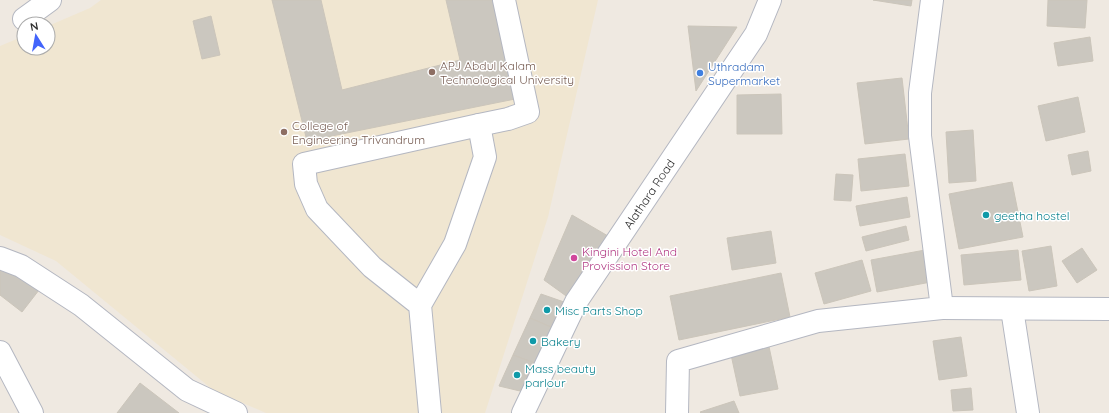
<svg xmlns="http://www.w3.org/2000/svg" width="1109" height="413" font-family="Quicksand,sans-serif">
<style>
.education{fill:#f0e6d1}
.building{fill:#cbc7bf;stroke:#cbc5ba}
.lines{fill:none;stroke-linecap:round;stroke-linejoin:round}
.minor-casing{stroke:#b4b7c1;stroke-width:24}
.minor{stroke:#fff;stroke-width:22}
.education-dot{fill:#8d6e63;stroke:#fff;stroke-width:1.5}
.shop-dot{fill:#3f7fe0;stroke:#fff;stroke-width:1.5}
.culture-dot{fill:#0f9aa8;stroke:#fff;stroke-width:1.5}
.hotel-dot{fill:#d1479c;stroke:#fff;stroke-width:1.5}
.labels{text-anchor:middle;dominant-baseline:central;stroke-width:3;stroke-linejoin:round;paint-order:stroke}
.education-label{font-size:12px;fill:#785e54;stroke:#fff;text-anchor:start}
.shop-label{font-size:12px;fill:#366cbe;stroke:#fff;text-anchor:start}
.street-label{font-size:12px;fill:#2e2e2e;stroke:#fff}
.culture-label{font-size:12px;fill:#0d838f;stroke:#fff;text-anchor:start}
.hotel-label{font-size:12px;fill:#b23c85;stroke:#fff;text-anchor:start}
</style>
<rect width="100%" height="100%" fill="#efe9e1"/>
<polygon class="education" points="101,0 598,0 548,217 485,413 266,413 213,390 56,261 0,235 0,46 24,36 24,48 48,48 48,26 90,8"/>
<g class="building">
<polygon points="272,0 321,0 342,90 460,60 446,0 504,0 525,97 307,141"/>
<polygon points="873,0 912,0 911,6"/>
<polygon points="1048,0 1087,0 1085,28 1047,26"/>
<polygon points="211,16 220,55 202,59 193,21"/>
<polygon points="688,26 737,27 696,91"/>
<polygon points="1090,37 1093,61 1058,66 1054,43"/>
<polygon points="902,78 909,139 865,144 857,83"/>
<polygon points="781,94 782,134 737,134 737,95"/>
<polygon points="1078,97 1085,132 1046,141 1038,106"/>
<polygon points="973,130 976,181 949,183 946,132"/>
<polygon points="1088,151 1091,171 1072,175 1068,155"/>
<polygon points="905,154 909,186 861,191 858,159"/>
<polygon points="836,174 853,175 851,201 834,200"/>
<polygon points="1012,182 1023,237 959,249 949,194"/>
<polygon points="907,197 910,217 860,226 856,206"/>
<polygon points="572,215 608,236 569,298 544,280"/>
<polygon points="906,226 909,240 866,251 862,237"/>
<polygon points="771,231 776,263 732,270 727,238"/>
<polygon points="1051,246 1057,286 1029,291 1022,251"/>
<polygon points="1082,248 1097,270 1077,283 1062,261"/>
<polygon points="925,250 931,282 877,292 871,260"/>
<polygon points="1018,250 1021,280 964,285 961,255"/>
<polygon points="862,260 871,291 824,304 815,273"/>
<polygon points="3,263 39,290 22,312 0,295 0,267"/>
<polygon points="781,273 790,317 679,340 670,296"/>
<polygon points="541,294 564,302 553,328 530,318"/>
<polygon points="530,318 553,328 537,364 513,355"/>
<polygon points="961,337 967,376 939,380 933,341"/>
<polygon points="768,342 778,389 740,396 730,350"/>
<polygon points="513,355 537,364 520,391 499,386"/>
<polygon points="140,383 179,413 117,413"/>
<polygon points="971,388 973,410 953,411 951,390"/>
<polygon points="734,401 739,413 701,413 700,412"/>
</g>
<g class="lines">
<g class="minor-casing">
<g id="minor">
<polyline points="24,19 50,0"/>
<polyline points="479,125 508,119 528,112 504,0"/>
<polyline points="0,258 21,266 81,305 187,390 236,413"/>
<polyline points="420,305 372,267 317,209 306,184 304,164 479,125 485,157 455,244 420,305 430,413"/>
<polyline points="942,308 1109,309"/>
<polyline points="1012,309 1028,413"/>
<polyline points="0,352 32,413"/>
<polyline points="523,413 576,302 756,34 770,0"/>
<polyline points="677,413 678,361 818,321 942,308 920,136 920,93 932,0"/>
</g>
</g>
<use href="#minor" class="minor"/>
</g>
<g class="education-dot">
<circle cx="432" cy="72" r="4"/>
<circle cx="284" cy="132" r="4"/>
</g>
<circle class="shop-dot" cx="700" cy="73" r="4"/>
<g class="culture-dot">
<circle cx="986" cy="215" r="4"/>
<circle cx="547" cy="310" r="4"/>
<circle cx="533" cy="341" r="4"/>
<circle cx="517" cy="375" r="4"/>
</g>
<circle class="hotel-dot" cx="574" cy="258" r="4"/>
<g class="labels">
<g class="education-label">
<text x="440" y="65">APJ Abdul Kalam<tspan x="440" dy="14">Technological University</tspan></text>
<text x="292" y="125">College of<tspan x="292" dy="14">Engineering Trivandrum</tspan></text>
</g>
<g class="shop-label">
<text x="708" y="66">Uthradam<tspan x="708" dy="14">Supermarket</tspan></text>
</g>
<g class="street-label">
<text transform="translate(649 194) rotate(-56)">Alathara Road</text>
</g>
<g class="culture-label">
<text x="994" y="215">geetha hostel</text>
<text x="555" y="310">Misc Parts Shop</text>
<text x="541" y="341">Bakery</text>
<text x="525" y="368">Mass beauty<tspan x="525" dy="14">parlour</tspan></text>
</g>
<g class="hotel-label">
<text x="582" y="251">Kingini Hotel And<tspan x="582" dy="14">Provission Store</tspan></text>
</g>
</g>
<g transform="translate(36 36) rotate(349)"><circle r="19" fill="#ffffff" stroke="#ababab"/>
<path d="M0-3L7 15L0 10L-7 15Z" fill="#4264fb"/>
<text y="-6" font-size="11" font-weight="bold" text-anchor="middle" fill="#2e2e2e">N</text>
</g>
</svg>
